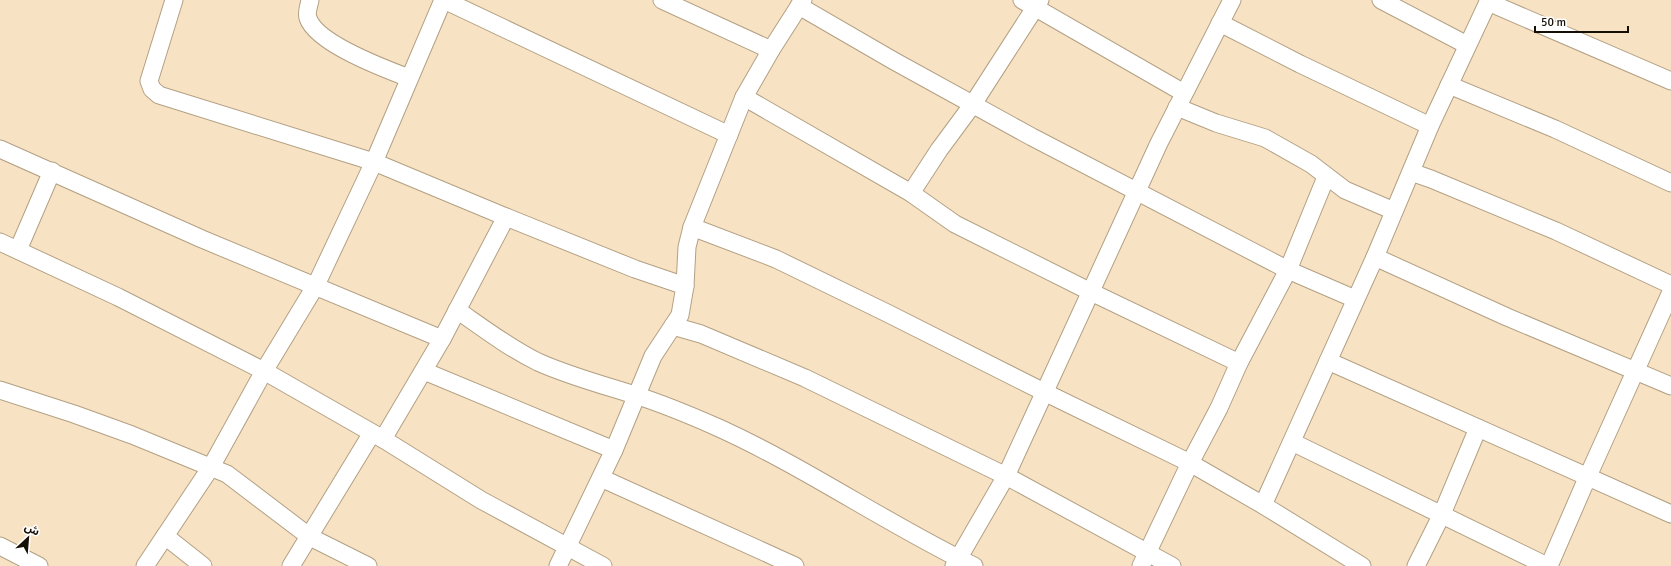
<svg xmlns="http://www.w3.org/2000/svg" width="1671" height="566" font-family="Signika,'Noto Sans Arabic',sans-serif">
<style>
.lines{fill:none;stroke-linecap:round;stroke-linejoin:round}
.minor-casing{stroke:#b3a083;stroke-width:19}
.minor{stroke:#fff;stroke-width:17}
</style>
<rect width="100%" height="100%" fill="#f7e3c4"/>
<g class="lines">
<g class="minor-casing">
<g id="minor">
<polyline points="174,0 149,81 152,89 159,95 374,162 506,217"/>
<path d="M310,0C309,5 306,13 308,18C316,43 385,69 409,78"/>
<polyline points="444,0 729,135"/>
<polyline points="662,0 771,50"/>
<polyline points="1022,0 1184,93"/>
<polyline points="1381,0 1467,45"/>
<polyline points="1488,2 1671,81"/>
<polyline points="799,6 894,61 1032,137 1288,270 1355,299"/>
<polyline points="1220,23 1300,64 1430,126"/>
<polyline points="1449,85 1555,129 1671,183"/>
<polyline points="744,97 911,193 955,224 1091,292 1239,363"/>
<polyline points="1177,107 1216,123 1265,138 1311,164 1345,190 1394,211"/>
<polyline points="0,149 202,239 442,339 383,439 481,500 603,566"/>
<polyline points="1411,172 1431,179 1556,231 1671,285"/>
<polyline points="911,193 939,150 973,104 1040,0"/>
<polyline points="692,227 776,259 887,313 1044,392 1190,463 1263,505 1362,566"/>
<polyline points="0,242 118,297 264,371 211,467 145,566"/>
<polyline points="18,250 52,171"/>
<polyline points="1375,257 1507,317 1671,386"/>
<path d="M457,310C483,328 509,348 538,362C569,376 603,385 635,395C663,404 692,416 719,428C807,468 887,524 974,566"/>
<polyline points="673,326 701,334 805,378 1006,476 1172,566"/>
<polyline points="442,339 506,217 635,269 685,286"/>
<polyline points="1328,361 1671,514"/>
<polyline points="424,371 614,450"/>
<polyline points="0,390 74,414 132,435 227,474 310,537 368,566"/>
<polyline points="383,439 264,371 316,285 374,162 443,0"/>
<polyline points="1292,442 1547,566"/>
<polyline points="601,478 795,566"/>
<polyline points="1263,505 1375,257 1430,126 1489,0"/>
<polyline points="165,536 203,566"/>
<polyline points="0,546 39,566"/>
<polyline points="291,566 372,433"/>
<polyline points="558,566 614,450 653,356 680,315 685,286 687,247 692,227 744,97 771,50 803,0"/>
<polyline points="954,566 1006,476 1159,143 1232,0"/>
<polyline points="1141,566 1190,463 1219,408 1239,363 1288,270 1326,177"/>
<polyline points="1416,566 1442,514 1478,428"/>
<polyline points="1549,566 1588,476 1671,292"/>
</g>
</g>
<use href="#minor" class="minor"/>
</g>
<g transform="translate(28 538) rotate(26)" stroke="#ffffff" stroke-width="3" paint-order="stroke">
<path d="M0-3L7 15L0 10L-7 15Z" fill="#150e05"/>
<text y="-6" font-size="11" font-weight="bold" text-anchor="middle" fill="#150e05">ش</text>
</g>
<path d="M1535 26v6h93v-6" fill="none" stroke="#150e05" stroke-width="2"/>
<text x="1541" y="26" font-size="12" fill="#150e05" stroke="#ffffff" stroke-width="3" paint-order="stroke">50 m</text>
</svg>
